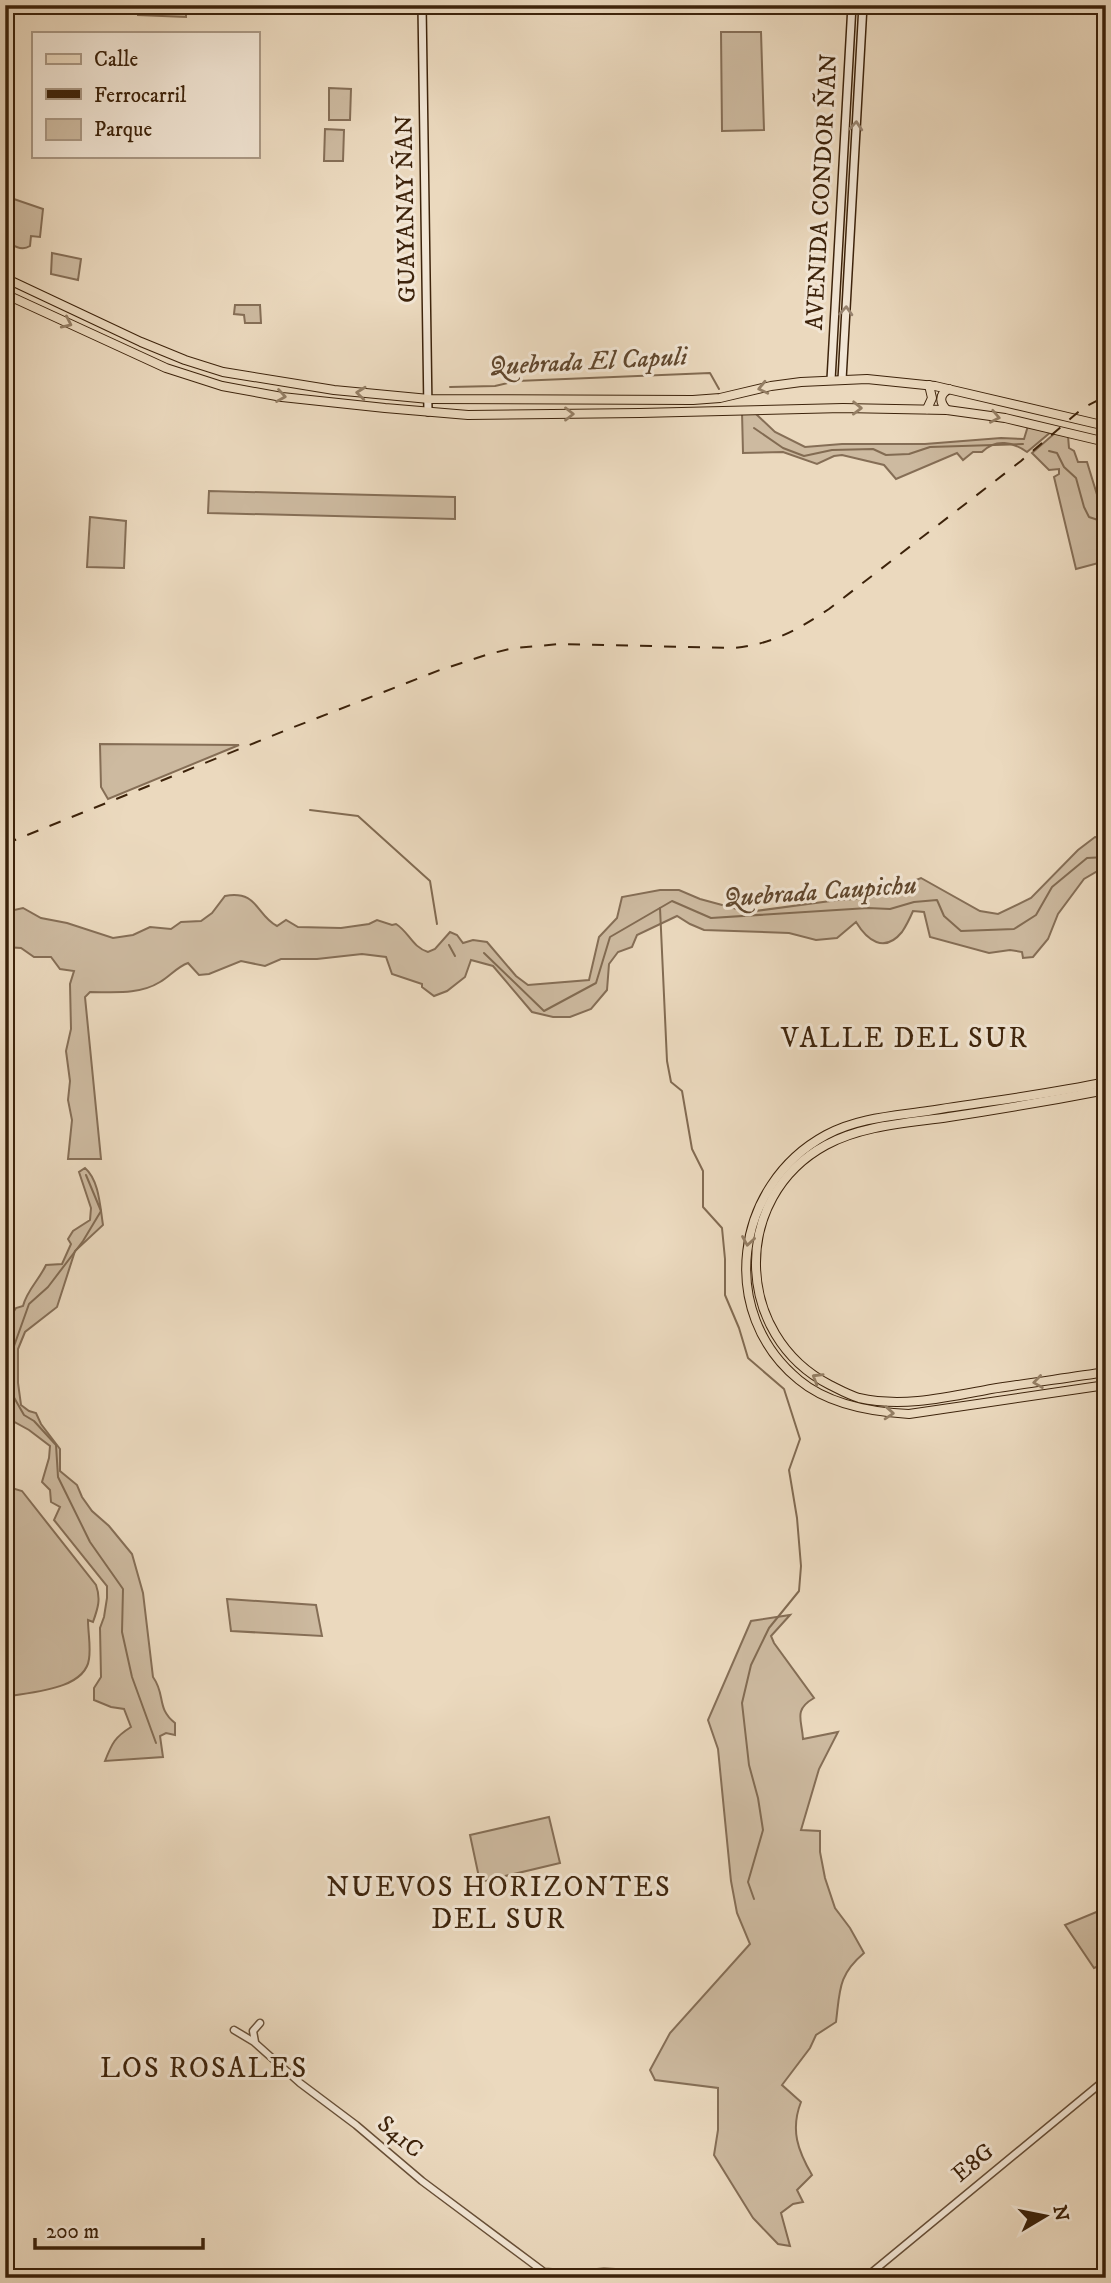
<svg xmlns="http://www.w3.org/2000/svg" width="1111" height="2283" font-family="'IM FELL DW Pica',serif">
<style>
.green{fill:#cdbaa0;stroke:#856e56;stroke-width:2}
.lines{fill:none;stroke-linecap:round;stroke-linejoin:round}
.stream{stroke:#826b52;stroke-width:2}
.tertiary-casing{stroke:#685038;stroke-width:9}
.secondary-casing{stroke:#3d230b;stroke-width:10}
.primary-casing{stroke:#3d230b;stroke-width:10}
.tertiary{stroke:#f2e6d5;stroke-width:6}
.secondary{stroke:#f2e6d5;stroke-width:7}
.primary{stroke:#ebd9be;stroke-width:8}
.rail{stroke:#3d230b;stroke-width:2;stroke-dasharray:12 12;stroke-linecap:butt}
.oneway{stroke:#988470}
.oneway2{stroke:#947e64}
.labels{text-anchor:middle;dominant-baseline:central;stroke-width:6;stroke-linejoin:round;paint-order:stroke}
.street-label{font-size:24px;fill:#3d230b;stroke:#f2e6d5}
.water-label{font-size:26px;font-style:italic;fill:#60472e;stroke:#f2e6d5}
.quarter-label{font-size:28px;letter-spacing:2px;fill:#3d230b;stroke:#f2e6d5}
</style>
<rect width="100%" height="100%" fill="#ebd9be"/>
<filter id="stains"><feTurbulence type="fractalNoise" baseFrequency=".00286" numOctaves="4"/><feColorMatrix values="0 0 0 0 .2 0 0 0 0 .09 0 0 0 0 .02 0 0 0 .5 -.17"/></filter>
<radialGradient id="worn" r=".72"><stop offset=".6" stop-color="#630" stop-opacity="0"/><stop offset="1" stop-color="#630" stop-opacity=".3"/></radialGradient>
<g class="green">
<polygon points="138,5 186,5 186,17 138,15"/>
<polygon points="721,32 761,32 764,130 722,131"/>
<polygon points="329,88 351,89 350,120 329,120"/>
<polygon points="325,129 344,130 343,161 324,161"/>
<path d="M5,196L43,209L40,237L31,236L30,246C21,252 12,245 5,239Z"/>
<polygon points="52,253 81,259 78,280 51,274"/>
<polygon points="235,305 260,305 261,323 245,323 244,315 234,314"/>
<path d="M742,412L756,414L775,432L805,447L842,444H925L1001,438L1024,439L1028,426L1052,431L1027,452C1013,442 996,438 982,452H973L963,460L957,453L896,479L884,465L842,455L834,456L817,464L783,452L743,453Z"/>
<polygon points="1055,433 1068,436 1069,448 1074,451 1078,462 1087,462 1106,524 1106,561 1076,569 1054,477 1059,474 1059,469 1049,470 1032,453"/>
<polygon points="209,491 455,497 455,519 208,513"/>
<polygon points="90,517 126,521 124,568 87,567"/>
<polygon points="100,745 100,744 239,745 108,799 101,787"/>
<path d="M1095,837L1106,840V870L1096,872L1084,879L1058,914L1048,939L1033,957L1023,958L1022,952L1010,950L989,953L930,937L924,912L913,911C910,918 906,926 902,932C884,954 867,940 856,922L837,938L816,940L789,933L704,930L690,924L677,916L637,935L632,947L618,952L609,964L607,990L591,1009L570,1017H553L532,1012L493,966L471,960L465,977L447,991L434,996L422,987V984L392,974L386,957L362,954L317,959H281L265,966L241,961L209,974L199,975L188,963C177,967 170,976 160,982C139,995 114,992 90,992L85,997L101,1159H68L72,1120L68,1100L70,1081L66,1051L71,1029L70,984L74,971L60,969L51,957H34L21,948L5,947V912L23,908L41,918L67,923L113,938L133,935L150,927L171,929L181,922L201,921L212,913L225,896C258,890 256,915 277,926L286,920L298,927L341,928L369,924L377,920L392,925L396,924C409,932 412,947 428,952L435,949L450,932L457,935L463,943L473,940L487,942L516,976L528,985L589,980L599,937L617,918L622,897L660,890H679L700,899L748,912L838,900L870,898L921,878L980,911L998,914L1031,898L1078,850Z"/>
<path d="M85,1168C99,1180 100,1206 103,1225L75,1251L57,1307L25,1332L18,1349V1383L21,1405L29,1411L36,1413L41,1424L60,1449V1471L77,1485L82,1497L92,1511L109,1526L132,1554L143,1593L153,1677C166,1695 156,1708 175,1723V1735L166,1733L160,1736L163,1757L105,1761C112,1743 115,1737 131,1727L124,1709L111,1707L94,1700V1688L101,1677L100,1628L104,1617L107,1598V1586L54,1520L60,1507L51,1502L50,1490L42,1482L49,1458L50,1446L29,1430L11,1420L7,1408L5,1325L16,1308L23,1306C27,1290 39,1280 46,1265L62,1264L71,1244L68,1239L73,1231L90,1220L91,1208L79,1172Z"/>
<path d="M5,1486L22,1491L96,1585C101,1599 98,1608 93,1622L88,1620C88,1633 91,1646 89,1659C85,1690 30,1692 5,1697Z"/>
<polygon points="227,1599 316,1605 322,1636 231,1631"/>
<path d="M790,1615L771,1636L774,1643L814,1698C793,1710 802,1720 803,1739L838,1732L819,1769L801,1830L820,1831V1852L825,1878L835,1908L850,1928L864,1953C838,1975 840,1990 836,2022L816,2035L810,2048L782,2085L801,2102C790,2130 798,2151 812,2175L797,2190L803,2202L793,2204L781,2213L790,2246L778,2244L753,2218L714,2155L718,2130V2088L655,2080L650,2070L670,2033L750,1944L737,1913L731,1881L718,1749L708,1720L751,1621Z"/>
<polygon points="549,1817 560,1863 480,1882 470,1835"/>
<polygon points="1106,1908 1106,1963 1094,1968 1065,1925"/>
</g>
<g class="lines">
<g class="stream">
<polyline points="5,230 9,234"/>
<polyline points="450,387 495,386 517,381 710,373 719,389"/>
<polyline points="754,428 783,448 804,456 832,450 873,449 886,455 909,454 930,447 1023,444"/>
<polyline points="1049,451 1057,453 1064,467 1076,478 1084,507 1089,517 1104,522"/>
<polyline points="310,810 358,816 430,881 437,924"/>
<polyline points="660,908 667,1061 671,1082 682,1091 692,1149 703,1171 703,1207 722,1228 725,1259 725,1295 739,1328 748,1358 784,1389 800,1439 789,1470 797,1518 801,1566 799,1591 769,1628 751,1665 742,1703 749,1765 758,1798 763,1830 748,1882 754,1899"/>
<polyline points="449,945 455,956"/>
<polyline points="484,953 544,1011 596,983 610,937 672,901 711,918 868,908 890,909 914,902 937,900 944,916 961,931 1014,929 1036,915 1052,887 1087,858 1106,857"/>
<polyline points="86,1175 101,1211 83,1241 48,1287 29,1304 9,1360 7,1373 12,1394 24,1415 34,1421 56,1445 58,1477 90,1542 123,1589 122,1632 132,1677 156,1743"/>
</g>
<g class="tertiary-casing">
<g id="tertiary">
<polyline points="234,2030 254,2042 300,2083 356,2125 422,2181 544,2272 577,2274 604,2272 627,2273 637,2278"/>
<polyline points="255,2042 253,2031 260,2023"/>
<polyline points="865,2278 1106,2079"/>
</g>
</g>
<g class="secondary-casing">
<g id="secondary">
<polyline points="422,5 428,412"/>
<polyline points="831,380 852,5"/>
<polyline points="842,380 863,5"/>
</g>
</g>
<g class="primary-casing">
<g id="primary">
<polyline points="5,278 141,342 185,360 223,372 334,390 429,399 693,400 720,398 771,386 801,382 867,379 935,386 1106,426"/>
<polyline points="5,294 166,368 222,386 282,397 385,408 468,415 640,413 843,408 947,410 1005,418 1106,442"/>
<polyline points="927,409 932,398 929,385"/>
<path d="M947,410C940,403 938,395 949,389"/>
<path d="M1106,1082C1047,1095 988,1101 928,1111C894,1116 857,1118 826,1135C734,1185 717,1313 799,1380C829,1405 871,1412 909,1414L1106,1385"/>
<path d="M1106,1090C1054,1100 1002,1109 949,1117C909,1123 863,1125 826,1145C730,1197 734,1336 830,1385C840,1390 849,1395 859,1398C903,1408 948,1397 991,1389C1029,1383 1067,1378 1106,1372"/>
</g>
</g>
<use href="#tertiary" class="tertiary"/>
<use href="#secondary" class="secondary"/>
<use href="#primary" class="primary"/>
<path class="rail" d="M5,844L294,727L440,670L489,654L514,648L560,644L734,648C773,644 797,630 829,609L1021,461L1083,408L1106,396"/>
</g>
<defs><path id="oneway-chevron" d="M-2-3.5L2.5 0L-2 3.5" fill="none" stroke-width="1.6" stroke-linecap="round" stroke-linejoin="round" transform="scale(1.75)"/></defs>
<g class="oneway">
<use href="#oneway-chevron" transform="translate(856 126) rotate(-86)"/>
<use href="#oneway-chevron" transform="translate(846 311) rotate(-87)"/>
</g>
<g class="oneway2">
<use href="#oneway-chevron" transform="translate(67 323) rotate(25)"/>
<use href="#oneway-chevron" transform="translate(763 388) rotate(167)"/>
<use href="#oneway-chevron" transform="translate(361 393) rotate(-174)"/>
<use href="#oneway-chevron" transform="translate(281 396) rotate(9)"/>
<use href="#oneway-chevron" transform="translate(857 408) rotate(1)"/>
<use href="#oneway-chevron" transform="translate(569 414)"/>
<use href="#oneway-chevron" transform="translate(995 417) rotate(11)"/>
<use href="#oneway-chevron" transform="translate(748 1241) rotate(99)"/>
<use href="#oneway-chevron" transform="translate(817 1378) rotate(-149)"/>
<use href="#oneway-chevron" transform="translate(1038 1382) rotate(172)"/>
<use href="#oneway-chevron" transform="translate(889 1413) rotate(4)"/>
</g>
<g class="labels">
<g class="street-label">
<text transform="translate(822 192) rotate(-87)">AVENIDA CONDOR ÑAN</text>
<text transform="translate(406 209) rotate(-91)">GUAYANAY ÑAN</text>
<text transform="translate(400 2137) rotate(40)">S41C</text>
<text transform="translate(973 2163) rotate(-40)">E8G</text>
</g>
<g class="water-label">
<text transform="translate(588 362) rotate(-3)">Quebrada El Capuli</text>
<text transform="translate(820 892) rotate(-4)">Quebrada Caupichu</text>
</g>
<g class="quarter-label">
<text x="905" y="1038">VALLE DEL SUR</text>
<text x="499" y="1887">NUEVOS HORIZONTES<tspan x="499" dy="32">DEL SUR</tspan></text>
<text x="204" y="2068">LOS ROSALES</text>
</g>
</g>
<rect width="1111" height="2283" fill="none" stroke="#ebd9be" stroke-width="28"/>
<rect x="7" y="7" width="1097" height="2269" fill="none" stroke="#3d230b" stroke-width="3.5"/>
<rect x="14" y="14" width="1083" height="2255" fill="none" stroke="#3d230b" stroke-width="2"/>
<rect x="32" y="32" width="228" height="126" fill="#f2e6d5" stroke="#aa9884" stroke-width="2"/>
<rect x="46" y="54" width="35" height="10" fill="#ebd9be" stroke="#aa9884" stroke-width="2"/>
<text x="94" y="66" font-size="21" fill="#3d230b">Calle</text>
<rect x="46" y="89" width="35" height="10" fill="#3d230b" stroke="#aa9884" stroke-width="2"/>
<text x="94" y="102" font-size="21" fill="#3d230b">Ferrocarril</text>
<rect x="46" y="119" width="35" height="21" fill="#cdbaa0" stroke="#aa9884" stroke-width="2"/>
<text x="94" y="136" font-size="21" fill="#3d230b">Parque</text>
<g transform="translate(1045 2216) rotate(80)" stroke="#f2e6d5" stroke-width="5" paint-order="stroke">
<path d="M0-5L12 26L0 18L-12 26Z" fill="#3d230b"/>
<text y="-10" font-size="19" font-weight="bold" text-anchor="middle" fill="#3d230b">N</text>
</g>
<path d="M35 2238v10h168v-10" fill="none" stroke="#3d230b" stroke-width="3.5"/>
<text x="46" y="2238" font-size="21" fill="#3d230b" stroke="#f2e6d5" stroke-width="5" paint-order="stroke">200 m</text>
<rect width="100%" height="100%" filter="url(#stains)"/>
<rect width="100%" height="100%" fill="url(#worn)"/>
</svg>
